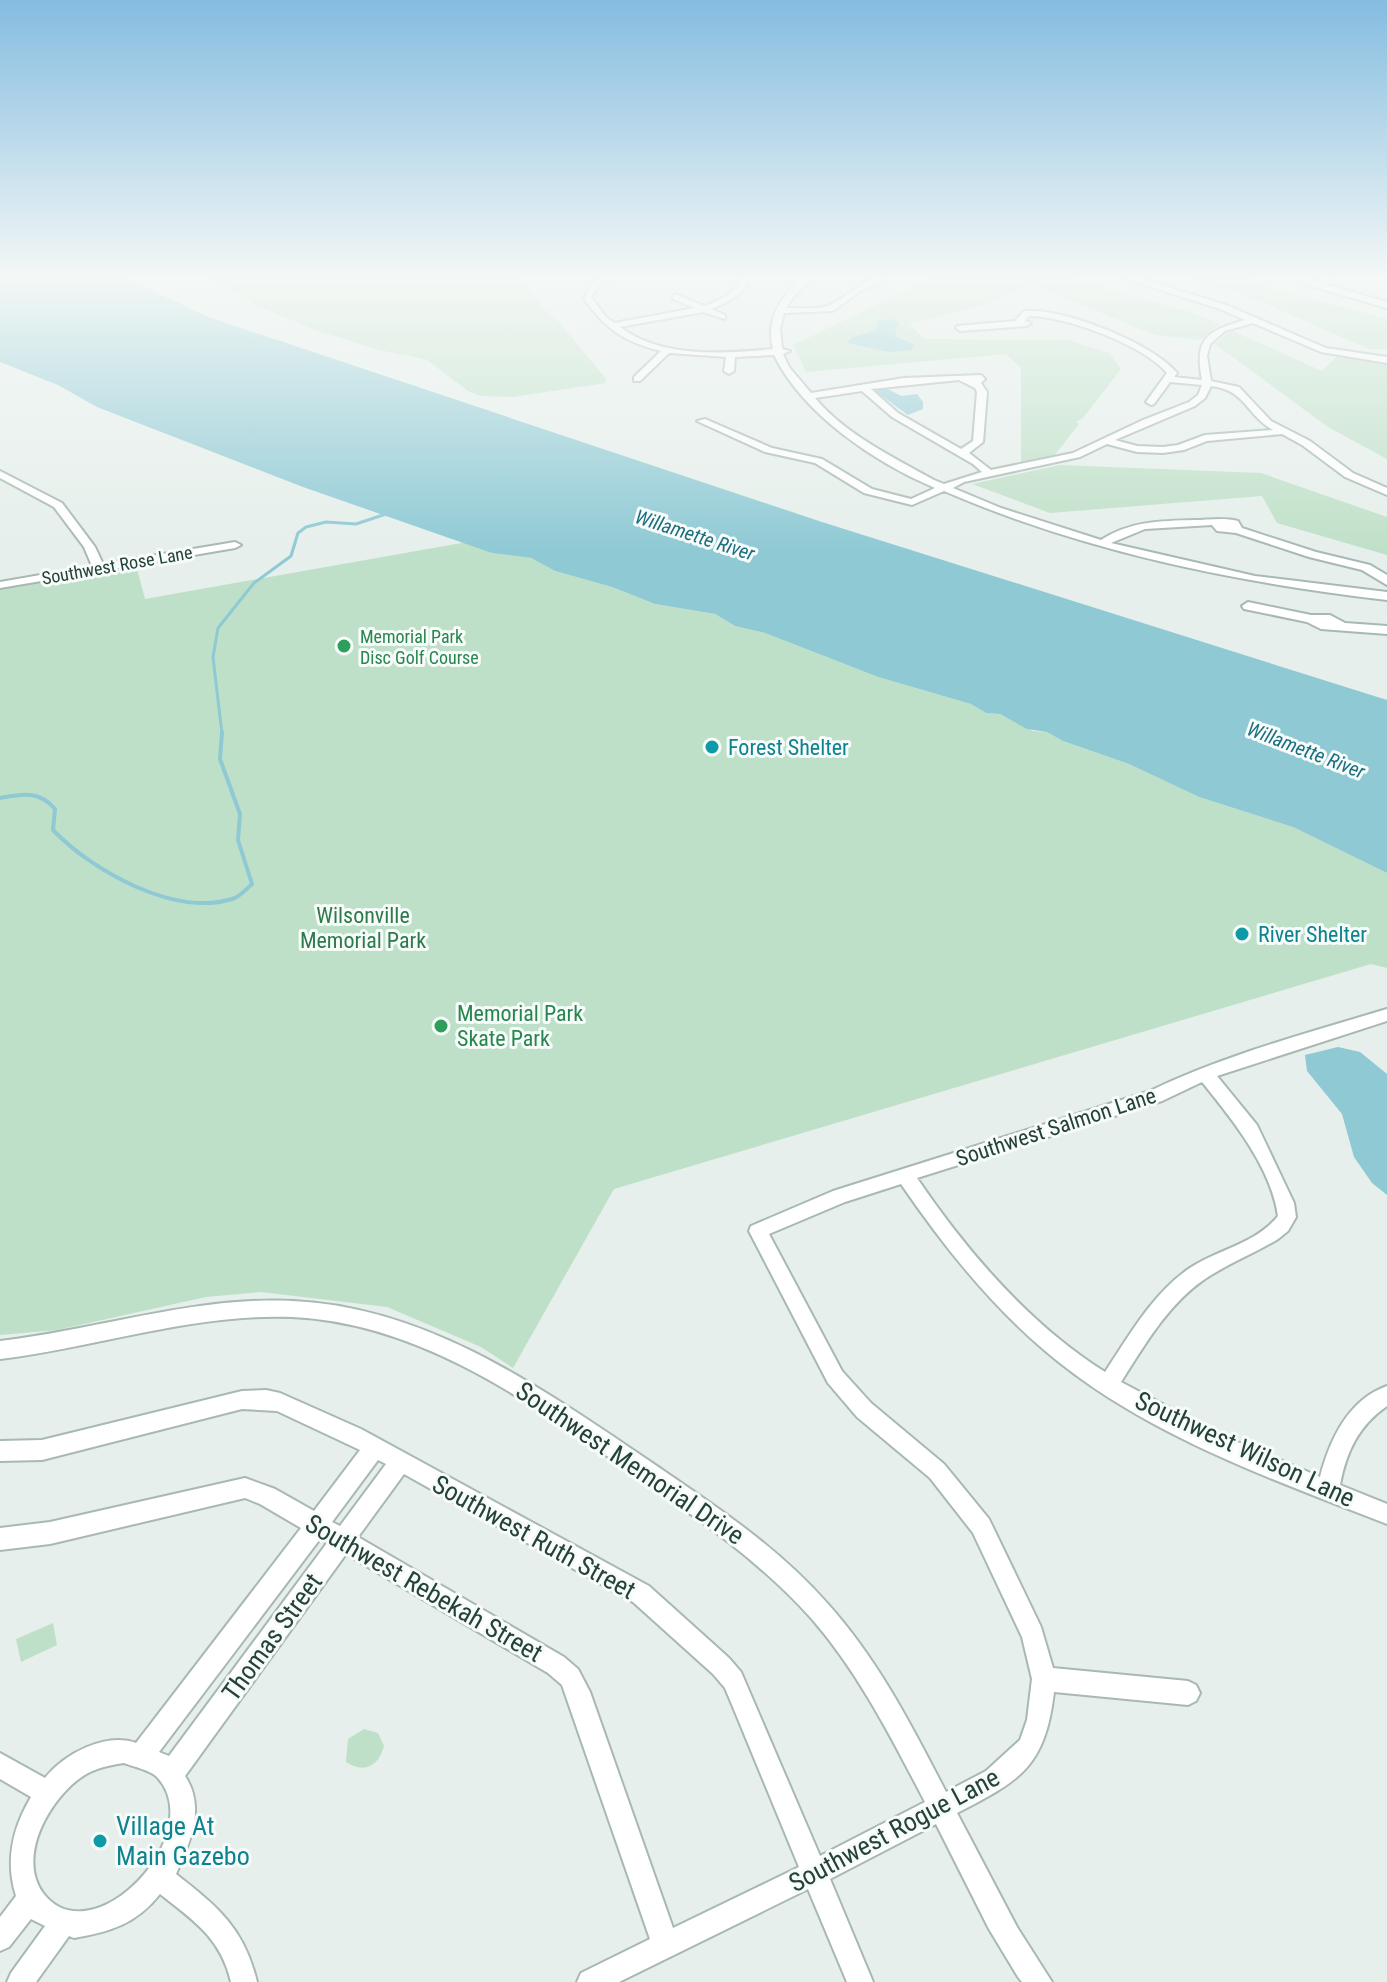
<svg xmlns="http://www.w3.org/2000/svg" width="1387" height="1982" font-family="'Roboto Condensed',sans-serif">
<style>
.green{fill:#bfe0c8}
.water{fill:#8ec9d4}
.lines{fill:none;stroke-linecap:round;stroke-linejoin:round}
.stream-far1{stroke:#8ec9d4;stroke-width:3}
.stream{stroke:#8ec9d4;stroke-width:4}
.minor-casing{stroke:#a8b8b2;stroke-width:4}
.minor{fill:#fff;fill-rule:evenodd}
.leisure-dot{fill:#2e9e5b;stroke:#f7fbf9;stroke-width:3}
.culture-dot{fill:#0f9aa8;stroke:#f7fbf9;stroke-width:3}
.labels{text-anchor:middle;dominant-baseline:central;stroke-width:6;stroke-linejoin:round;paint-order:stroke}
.far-street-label{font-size:18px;fill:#24423a;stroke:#f7fbf9}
.far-leisure-label{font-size:18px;fill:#27864d;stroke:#f7fbf9;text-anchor:start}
.far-water-label{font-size:20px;font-style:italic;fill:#1c6f80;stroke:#f7fbf9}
.culture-label{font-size:22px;fill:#0d838f;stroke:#f7fbf9;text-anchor:start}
.park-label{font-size:22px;fill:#2d7a4b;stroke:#f7fbf9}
.leisure-label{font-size:22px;fill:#27864d;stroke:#f7fbf9;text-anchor:start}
.street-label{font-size:22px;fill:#24423a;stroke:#f7fbf9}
.near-street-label{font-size:26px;fill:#24423a;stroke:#f7fbf9}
.near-culture-label{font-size:26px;fill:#0d838f;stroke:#f7fbf9;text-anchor:start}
</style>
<rect width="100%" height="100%" fill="#e6efeb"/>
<g class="green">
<polygon points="518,275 549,315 558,321 606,379 606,383 513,397 480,396 468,391 427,360 376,349 315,330 255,305 228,287 199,275"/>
<polygon points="939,275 1061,275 1193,313 1220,324 1200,340 1155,335 1031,284 989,303 909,324 925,339 1068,340 1109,353 1121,369 1083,418 1076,422 1079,424 1054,456 1021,463 1021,368 1006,354 806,372 793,345"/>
<polygon points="1260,275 1249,282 1387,319 1387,349 1369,349 1229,288 1215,289 1183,275"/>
<polygon points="1231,330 1322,371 1336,357 1387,363 1387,459 1328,427 1215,344"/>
<polygon points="1060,465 1261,473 1387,517 1387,555 1277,523 1262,496 1050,513 972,484"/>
<polygon points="467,542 492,553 531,558 555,571 612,587 655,604 715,614 735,626 765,633 878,677 971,704 986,713 999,714 1033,731 1047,732 1063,741 1129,764 1199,797 1293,827 1387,873 1387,968 1371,964 614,1189 513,1368 481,1347 387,1307 261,1292 206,1297 57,1330 0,1335 0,588 136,565 145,599"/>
<polygon points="53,1623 57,1645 21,1662 16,1639"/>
<path d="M364,1729L378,1733L384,1746C379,1766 364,1774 346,1762L348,1739Z"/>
</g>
<g class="water">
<polygon points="0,275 119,275 208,317 822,522 1387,700 1387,873 1293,827 1199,797 1129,764 1063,741 1047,732 1027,729 1000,714 986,713 971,704 878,677 765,633 735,626 715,614 655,604 612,587 555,571 531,558 492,553 303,487 97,407 58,385 0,362"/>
<polygon points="889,319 899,322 895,336 915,345 911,350 889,352 847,343 852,337 877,330 877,321"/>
<polygon points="884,387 901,396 917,394 923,402 923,409 908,415 875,391"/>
<polygon points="1338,1047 1360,1052 1387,1074 1387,1195 1372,1183 1354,1157 1342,1114 1307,1071 1305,1055"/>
</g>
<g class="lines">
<polyline class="stream-far1" points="222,734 213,657 218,628 254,583 291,556 298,533 306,527 326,522 356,524 386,514"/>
<path class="stream" d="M0,798C22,794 39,790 55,809L53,830C91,870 174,917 232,899C240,897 246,889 252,884L238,840L240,814L220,759L222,732"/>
<g class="minor-casing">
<g id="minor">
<path d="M609,275H621L598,286L591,297L606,317L614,323L695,308L673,299V295L676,294L704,306C721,300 736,293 745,275H753C744,294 730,302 711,309L725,315V319L703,312L620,327C661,358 724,354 773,349C765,318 782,294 806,275H816L794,296L786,308C799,308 819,310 830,305C852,294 866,275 892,275L859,292L833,311L784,313L780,329L782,349L790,351L783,354L789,367L811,393L904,378L981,375L985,379L981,383L987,392L983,442L969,453L991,470L1073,453L1143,420L1189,402L1198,395L1202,385L1170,382L1154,404L1151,405L1146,402L1167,373C1143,345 1066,316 1029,316L1025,321L1031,323L1027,326L960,331L956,328L957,326L1015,321L1024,311C1061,307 1153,343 1177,373L1174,377L1202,380C1194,338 1207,331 1245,320L1220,309L1114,275H1128L1226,305L1326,348L1387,357V363L1321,352L1253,323L1225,331L1210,344L1207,356L1211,381L1239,387L1271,421L1310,441L1353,473L1387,488V495L1345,477L1302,445L1282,434L1207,441L1184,450L1163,453L1137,452L1107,444L1080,457L964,482L953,488L1001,508L1101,540C1130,521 1160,521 1193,520C1209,520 1223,517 1238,521L1242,528L1316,552L1370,565L1387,575V585L1362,570L1309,557L1236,533L1217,531L1212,525L1145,529L1111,543L1255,576L1387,592V600C1234,582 1086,552 944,491L912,505L864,493L815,463L765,452L697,421L705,419L772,448L822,459L872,489L911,499L935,488C874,462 803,414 774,355L735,357L734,371L729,374L724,371L726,357L669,353L640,381H634V377L661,351C624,342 606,329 584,299L592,282ZM959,380L975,388L977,392L973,441L961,449L898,413L871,389ZM1211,386C1246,390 1246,415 1273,430L1205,435L1178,445L1163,447L1137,446L1115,440L1195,406L1205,398ZM862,391L892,417L973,464L982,472L944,484L934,480C893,457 846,435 815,398Z"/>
<polygon points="1307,275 1316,275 1312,281 1317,282 1322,278 1328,278 1325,284 1387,302 1387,308 1304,284"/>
<polygon points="0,471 62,503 95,547 103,564 235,542 241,545 235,548 0,588 0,582 92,566 84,547 54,507 0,478"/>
<polygon points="1248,602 1311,615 1330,615 1345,623 1387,626 1387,634 1321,629 1307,622 1244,609 1242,606"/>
<path d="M1387,1009V1021L1217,1076L1257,1125L1294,1203L1296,1217L1288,1231L1278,1239C1254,1254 1226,1264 1202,1281C1167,1306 1144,1346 1121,1382L1221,1435L1320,1477C1330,1439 1348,1400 1387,1386V1406C1359,1425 1346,1452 1340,1485L1387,1504V1524C1269,1478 1140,1433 1043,1349C987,1301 942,1244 901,1184L845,1202L769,1234L842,1371L871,1403L944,1464L989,1519L1041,1627L1053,1668L1188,1681L1196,1685L1200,1693L1196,1701L1188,1705L1054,1692C1045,1767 1021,1780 957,1813L1017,1927L1052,1982H1022L1018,1977L989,1929L936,1824L830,1879L873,1982H847L808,1889L619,1982H577L581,1973L650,1939L562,1685L548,1673L346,1554L185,1776C206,1808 190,1842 176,1874C218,1907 244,1928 257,1982H231C221,1938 193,1920 160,1894C136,1924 110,1932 74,1938L69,1936L36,1982H7L11,1973L45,1926L31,1919L9,1947L0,1951V1917L16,1896C5,1861 12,1829 31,1797L0,1779V1753L45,1778C64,1754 106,1732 136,1743L301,1528L260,1504L245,1498L50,1544L0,1550V1528L50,1522L245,1478L275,1489L314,1511L360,1450L277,1411L242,1409L42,1460L0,1461V1441L42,1440L242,1391L266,1390L280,1393L361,1429L649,1586L729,1658L741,1672L820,1856L925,1802C892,1739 859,1673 811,1618C760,1561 696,1517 633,1474C530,1403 422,1323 292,1317C194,1313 97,1347 0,1359V1341C97,1330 195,1296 293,1301C427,1307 540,1387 648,1460C711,1503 776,1545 827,1603C877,1658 912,1726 946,1792L986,1771L1020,1740L1027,1720L1032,1679L1022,1637L973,1533L930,1478L857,1417L828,1383L749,1231L751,1226L833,1191L1150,1091C1225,1055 1307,1033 1387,1009ZM1202,1082C1232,1119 1271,1167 1278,1216C1256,1244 1215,1250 1187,1270C1151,1296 1129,1336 1105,1372C1029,1324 968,1253 917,1178L1162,1101ZM378,1460L386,1464L340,1526L332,1522ZM404,1474L633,1602L713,1674L725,1688L733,1707L799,1867L673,1928L590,1692L578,1669L564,1657L358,1537ZM320,1539L327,1543L169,1756L159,1752ZM124,1763C134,1767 150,1770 157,1777C210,1834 92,1958 43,1893C16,1856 51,1797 83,1776C95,1768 110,1765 124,1763Z"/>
</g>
</g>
<use href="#minor" class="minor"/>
</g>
<linearGradient id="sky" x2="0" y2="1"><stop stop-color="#84bce0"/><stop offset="0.5" stop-color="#f4f8f6"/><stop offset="1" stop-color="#f4f8f6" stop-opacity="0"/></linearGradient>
<rect width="1387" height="553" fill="url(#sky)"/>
<g class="leisure-dot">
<circle cx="344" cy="646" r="8"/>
<circle cx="441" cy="1026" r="8"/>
</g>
<g class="culture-dot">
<circle cx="712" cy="747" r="8"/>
<circle cx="1242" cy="934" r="8"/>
<circle cx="100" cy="1841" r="8"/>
</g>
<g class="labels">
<g class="far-street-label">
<text transform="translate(117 565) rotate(-10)">Southwest Rose Lane</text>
</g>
<g class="far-leisure-label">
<text x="360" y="636">Memorial Park<tspan x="360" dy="21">Disc Golf Course</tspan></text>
</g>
<g class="far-water-label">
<text transform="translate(695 535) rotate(18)">Willamette River</text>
<text transform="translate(1306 750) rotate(21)">Willamette River</text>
</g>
<g class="culture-label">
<text x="728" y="747">Forest Shelter</text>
<text x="1258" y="934">River Shelter</text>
</g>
<g class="park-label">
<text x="363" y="915">Wilsonville<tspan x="363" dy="25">Memorial Park</tspan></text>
</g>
<g class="leisure-label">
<text x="457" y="1013">Memorial Park<tspan x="457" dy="25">Skate Park</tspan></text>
</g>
<g class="street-label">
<text transform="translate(1056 1127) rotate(-18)">Southwest Salmon Lane</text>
</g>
<g class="near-street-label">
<text transform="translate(1245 1449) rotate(25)">Southwest Wilson Lane</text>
<text transform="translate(630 1463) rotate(34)">Southwest Memorial Drive</text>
<text transform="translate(534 1537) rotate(29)">Southwest Ruth Street</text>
<text transform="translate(424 1588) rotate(30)">Southwest Rebekah Street</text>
<text transform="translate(272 1637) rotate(-54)">Thomas Street</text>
<text transform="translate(894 1830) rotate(-28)">Southwest Rogue Lane</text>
</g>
<g class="near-culture-label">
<text x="116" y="1826">Village At<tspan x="116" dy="30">Main Gazebo</tspan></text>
</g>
</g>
</svg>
